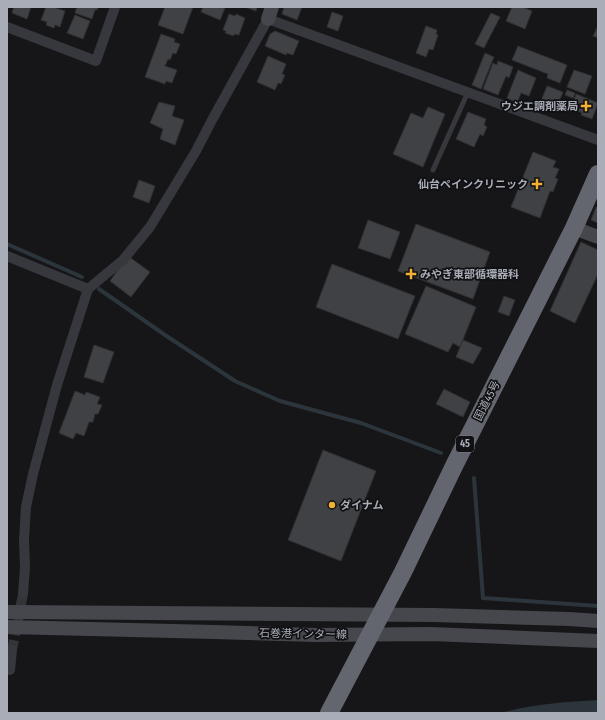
<svg xmlns="http://www.w3.org/2000/svg" width="605" height="720" font-family="'Fira Sans Condensed','Noto Sans JP',sans-serif">
<style>
.water{fill:#2c353c}
.lines{fill:none;stroke-linecap:round;stroke-linejoin:round}
.stream{stroke:#2c353c;stroke-width:4}
.building{fill:#404145;stroke:#303034}
.street-tunnel{stroke:#333438;stroke-width:10;stroke-dasharray:10 5;stroke-linecap:butt}
.lane{stroke:#37383d;stroke-width:5}
.street{stroke:#37383d;stroke-width:10}
.secondary{stroke:#45474d;stroke-width:14}
.highway{stroke:#63666e;stroke-width:18}
.poi-dot{fill:#f2b134;stroke:#111113;stroke-width:1.5}
.labels{text-anchor:middle;dominant-baseline:central;stroke-width:3.5;stroke-linejoin:round;paint-order:stroke}
.shield{fill:#111113;stroke:#7b7e86;stroke-width:1}
.shield-label{font-size:10px;font-weight:bold;fill:#a8adb8}
.poi-label{font-size:11px;font-weight:bold;fill:#a8adb8;stroke:#111113;text-anchor:end}
.street-label{font-size:11px;fill:#a8adb8;stroke:#111113}
</style>
<rect width="100%" height="100%" fill="#161618"/>
<path class="water" d="M598,700V713H500C532,704 565,702 598,700Z"/>
<g class="lines">
<g class="stream">
<polyline points="7,244 82,277"/>
<polyline points="99,289 165,335 235,381 280,401 361,423 441,453"/>
<polyline points="474,478 483,598 598,606"/>
</g>
</g>
<g class="building">
<polygon points="14,7 31,7 27,19 12,13"/>
<polygon points="46,7 53,7 65,11 60,27 55,25 54,28 46,25 47,22 41,20"/>
<polygon points="77,7 98,7 97,10 95,10 92,19 75,13"/>
<polygon points="165,7 193,7 183,34 158,25"/>
<polygon points="203,7 221,7 225,8 220,20 201,12"/>
<polygon points="245,7 257,7 256,11"/>
<polygon points="284,7 302,7 297,20 282,14"/>
<polygon points="512,7 523,7 532,11 525,29 506,21"/>
<polygon points="332,12 343,16 338,31 327,27"/>
<polygon points="491,13 500,17 484,48 475,44"/>
<polygon points="229,14 235,16 236,14 245,18 239,35 234,34 234,36 225,33 226,31 223,30"/>
<polygon points="75,15 90,21 83,39 67,33"/>
<polygon points="426,26 437,30 436,34 438,35 433,50 429,49 426,57 416,53"/>
<polygon points="598,26 598,38 593,36"/>
<polygon points="275,31 299,41 293,55 287,53 286,55 265,46 270,34"/>
<polygon points="161,34 175,39 174,42 180,44 176,54 173,53 170,60 168,59 165,66 177,70 172,83 166,81 165,84 145,77"/>
<polygon points="518,46 567,65 560,83 547,78 548,74 512,60"/>
<polygon points="485,53 494,57 481,89 472,85"/>
<polygon points="268,56 286,64 282,74 285,75 281,84 278,83 275,90 257,82"/>
<polygon points="498,61 513,67 509,78 506,76 498,95 483,89 493,63 497,65"/>
<polygon points="518,70 536,78 529,96 521,93 517,103 507,98"/>
<polygon points="574,70 592,76 585,94 567,87"/>
<polygon points="547,86 563,92 558,104 556,103 553,111 539,106"/>
<polygon points="567,90 575,93 573,98 565,95"/>
<polygon points="576,94 598,103 592,119 581,115 582,113 571,108"/>
<polygon points="159,102 175,106 172,116 184,120 175,145 160,139 163,129 150,123"/>
<polygon points="428,107 445,114 423,167 393,154 411,113 423,118"/>
<polygon points="468,112 486,119 484,125 487,127 483,136 480,134 474,147 456,139"/>
<polygon points="533,152 556,161 553,167 559,169 555,178 558,179 553,192 550,191 540,218 511,207"/>
<polygon points="139,180 155,186 149,203 133,197"/>
<polygon points="596,207 598,208 598,223 591,220"/>
<polygon points="368,220 400,232 390,259 358,248"/>
<polygon points="416,224 490,252 473,299 398,271"/>
<polygon points="581,242 598,250 598,274 575,323 550,311"/>
<polygon points="128,256 150,272 131,297 110,281"/>
<polygon points="332,264 415,296 398,339 316,307"/>
<polygon points="426,286 476,307 460,347 453,343 448,352 405,334"/>
<polygon points="504,296 515,300 509,316 498,312"/>
<polygon points="463,340 482,348 473,364 456,357"/>
<polygon points="94,345 114,352 103,383 84,377"/>
<polygon points="444,389 470,402 463,417 436,404"/>
<polygon points="75,391 85,395 86,392 100,397 97,404 102,405 98,414 95,414 93,422 89,422 84,436 76,433 73,439 59,433"/>
<polygon points="323,450 376,471 341,561 288,540"/>
</g>
<g class="lines">
<polyline class="street-tunnel" points="12,650 23,594"/>
<polyline class="lane" points="433,170 468,92"/>
<g class="street">
<polyline points="7,27 96,61 115,7"/>
<polyline points="7,256 88,289"/>
<polyline points="23,594 25,567 24,540 26,507 33,474 57,385 88,289 123,260 150,227 196,151 212,120 268,19 598,140"/>
<polyline points="10,670 12,650"/>
</g>
<g class="secondary">
<polyline points="268,19 272,7"/>
<polyline points="574,228 598,237"/>
<polyline points="7,612 434,615 569,619 598,621"/>
<polyline points="7,627 214,632 316,635 431,634 598,641"/>
</g>
<polyline class="highway" points="329,713 403,572 454,466 574,228 598,174"/>
</g>
<g class="poi-dot">
<path d="M584 100h4v4h4v4h-4v4h-4v-4h-4v-4h4z"/>
<path d="M535 178h4v4h4v4h-4v4h-4v-4h-4v-4h4z"/>
<path d="M409 268h4v4h4v4h-4v4h-4v-4h-4v-4h4z"/>
<circle cx="332" cy="505" r="4"/>
</g>
<g class="labels">
<rect class="shield" x="456" y="436" width="18" height="16" rx="3"/>
<g class="shield-label">
<text x="465" y="444">45</text>
</g>
<g class="poi-label">
<text x="578" y="106">ウジエ調剤薬局</text>
<text x="528" y="184">仙台ペインクリニック</text>
<text x="420" y="274" text-anchor="start">みやぎ東部循環器科</text>
<text x="340" y="505" text-anchor="start">ダイナム</text>
</g>
<g class="street-label">
<text transform="translate(487 401) rotate(-63)">国道45号</text>
<text transform="translate(303 634) rotate(1)">石巻港インター線</text>
</g>
</g>
<rect width="605" height="720" fill="none" stroke="#a8adb8" stroke-width="16"/>
</svg>
